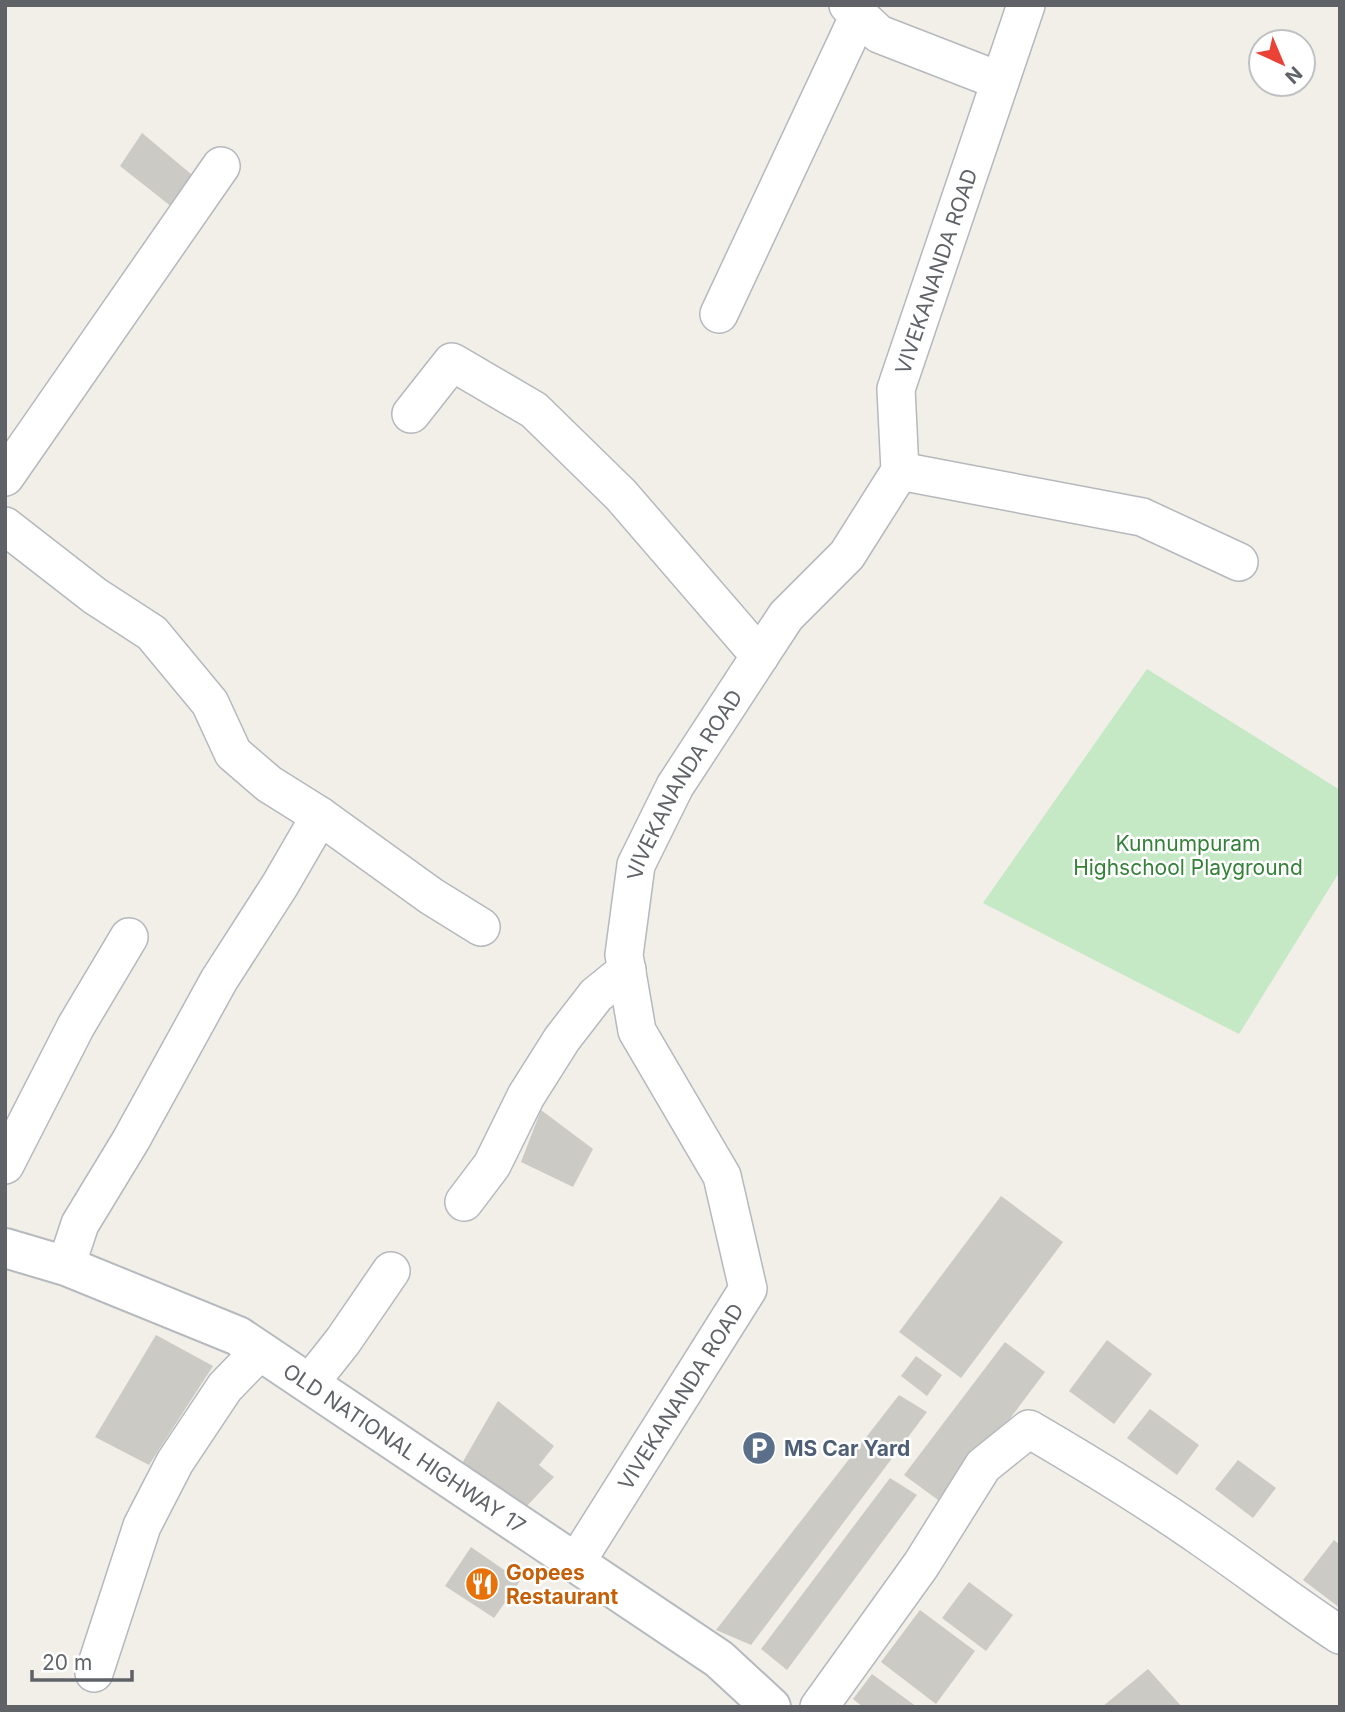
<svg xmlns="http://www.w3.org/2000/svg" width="1345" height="1712" font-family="Inter,sans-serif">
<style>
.green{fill:#c5e8c5}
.building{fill:#cccac5}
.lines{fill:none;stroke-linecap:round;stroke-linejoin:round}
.street-casing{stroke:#b5b8bc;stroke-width:40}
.secondary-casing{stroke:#b6babf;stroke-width:42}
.street{stroke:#fff;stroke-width:37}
.secondary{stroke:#fff;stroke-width:38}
.labels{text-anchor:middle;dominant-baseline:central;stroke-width:5;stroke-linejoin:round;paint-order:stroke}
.street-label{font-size:21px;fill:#5f6368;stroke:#fff}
.park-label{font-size:21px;fill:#348238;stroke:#fff}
.service-label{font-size:21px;font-weight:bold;fill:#4e5e75;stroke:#fff;text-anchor:start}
.food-label{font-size:21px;font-weight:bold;fill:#c56008;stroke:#fff;text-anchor:start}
</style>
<rect width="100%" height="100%" fill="#f1efe8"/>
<polygon class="green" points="1147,669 1340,790 1340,871 1239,1034 983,903"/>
<g class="building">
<polygon points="142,133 203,184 182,215 120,166"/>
<polygon points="541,1110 593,1149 573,1187 521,1162"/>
<polygon points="1001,1196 1063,1242 961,1378 899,1332"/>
<polygon points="156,1335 213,1366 149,1465 95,1437"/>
<polygon points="1107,1340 1152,1374 1114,1424 1069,1391"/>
<polygon points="1005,1342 1045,1372 945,1505 904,1475"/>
<polygon points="916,1356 942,1375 927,1396 901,1376"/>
<polygon points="899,1395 927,1412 751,1645 716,1630"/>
<polygon points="498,1401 554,1446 539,1465 554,1477 526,1507 461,1465"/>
<polygon points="1150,1409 1199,1445 1177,1475 1127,1438"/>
<polygon points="1238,1460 1276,1488 1253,1518 1215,1489"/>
<polygon points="890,1478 917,1495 787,1670 761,1649"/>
<polygon points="1334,1540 1340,1545 1340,1608 1303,1580"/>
<polygon points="471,1547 520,1581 494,1618 445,1586"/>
<polygon points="969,1582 1013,1615 986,1651 942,1618"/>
<polygon points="920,1610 975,1651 936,1704 881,1662"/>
<polygon points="1148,1669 1182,1707 1102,1707"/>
<polygon points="872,1674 917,1707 863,1707 853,1699"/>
</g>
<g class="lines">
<g class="street-casing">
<g id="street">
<polyline points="848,5 879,34 1000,81"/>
<polyline points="719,314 859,15"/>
<polyline points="411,414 452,362 534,410 621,495 760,656"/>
<polyline points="900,471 1142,517 1239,562"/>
<polyline points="5,477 221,166"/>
<polyline points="5,526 95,596 152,633 210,703 233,753 269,784 320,816"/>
<polyline points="5,1165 76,1026 129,937"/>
<polyline points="464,1202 492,1165 526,1096 562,1039 596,995 627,970"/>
<polyline points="66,1266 80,1224 131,1140 219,980 280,885 320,816 431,896 481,927"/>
<polyline points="309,1384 343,1341 391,1271"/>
<path id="s1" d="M575,1564L748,1289L722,1176L637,1031L624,955L636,865L675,786L786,616L847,555L900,471L896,389L1026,5"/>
<polyline points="94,1673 142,1526 175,1462 225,1387 260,1351"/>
<path d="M819,1707L921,1565L983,1466L1029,1429C1089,1464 1148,1500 1205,1540C1250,1571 1294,1605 1340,1635"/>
</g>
</g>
<g class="secondary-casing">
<g id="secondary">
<path id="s2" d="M5,1248L66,1266L238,1336L719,1659L771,1707"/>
</g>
</g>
<use href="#street" class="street"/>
<use href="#secondary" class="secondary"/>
</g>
<defs>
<g id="parking-disc" transform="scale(1.75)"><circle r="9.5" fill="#5c6f8a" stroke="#fff"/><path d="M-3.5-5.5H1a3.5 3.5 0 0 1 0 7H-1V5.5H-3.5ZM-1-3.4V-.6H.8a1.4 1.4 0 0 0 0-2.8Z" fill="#fff"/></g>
<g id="restaurant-disc" transform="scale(1.75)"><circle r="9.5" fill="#e8710a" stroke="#fff"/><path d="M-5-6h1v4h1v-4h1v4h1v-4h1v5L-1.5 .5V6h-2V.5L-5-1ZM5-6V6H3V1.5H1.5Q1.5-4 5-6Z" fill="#fff"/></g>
</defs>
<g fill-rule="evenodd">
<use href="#parking-disc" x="759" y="1448"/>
<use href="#restaurant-disc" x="482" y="1584"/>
</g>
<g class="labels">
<g class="street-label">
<text stroke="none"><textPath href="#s1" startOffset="1460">VIVEKANANDA ROAD</textPath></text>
<text stroke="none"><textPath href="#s1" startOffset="870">VIVEKANANDA ROAD</textPath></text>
<text stroke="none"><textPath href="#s1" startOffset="198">VIVEKANANDA ROAD</textPath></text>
<text stroke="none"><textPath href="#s2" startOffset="450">OLD NATIONAL HIGHWAY 17</textPath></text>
</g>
<g class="park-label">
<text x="1188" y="843">Kunnumpuram<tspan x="1188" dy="24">Highschool Playground</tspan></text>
</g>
<g class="service-label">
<text x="784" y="1448">MS Car Yard</text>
</g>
<g class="food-label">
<text x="506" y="1572">Gopees<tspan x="506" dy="24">Restaurant</tspan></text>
</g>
</g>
<rect width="1345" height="1712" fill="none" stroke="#5f6368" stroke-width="14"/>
<g transform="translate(1282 63) rotate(136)"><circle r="33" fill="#ffffff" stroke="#bfc1c3" stroke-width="2"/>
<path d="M0-5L12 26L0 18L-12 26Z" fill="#ea4335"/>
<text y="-10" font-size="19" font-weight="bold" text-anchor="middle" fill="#5f6368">N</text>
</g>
<path d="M32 1670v10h100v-10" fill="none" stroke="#5f6368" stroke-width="3.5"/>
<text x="42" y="1670" font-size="21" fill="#5f6368" stroke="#ffffff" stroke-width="5" paint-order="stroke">20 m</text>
</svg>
